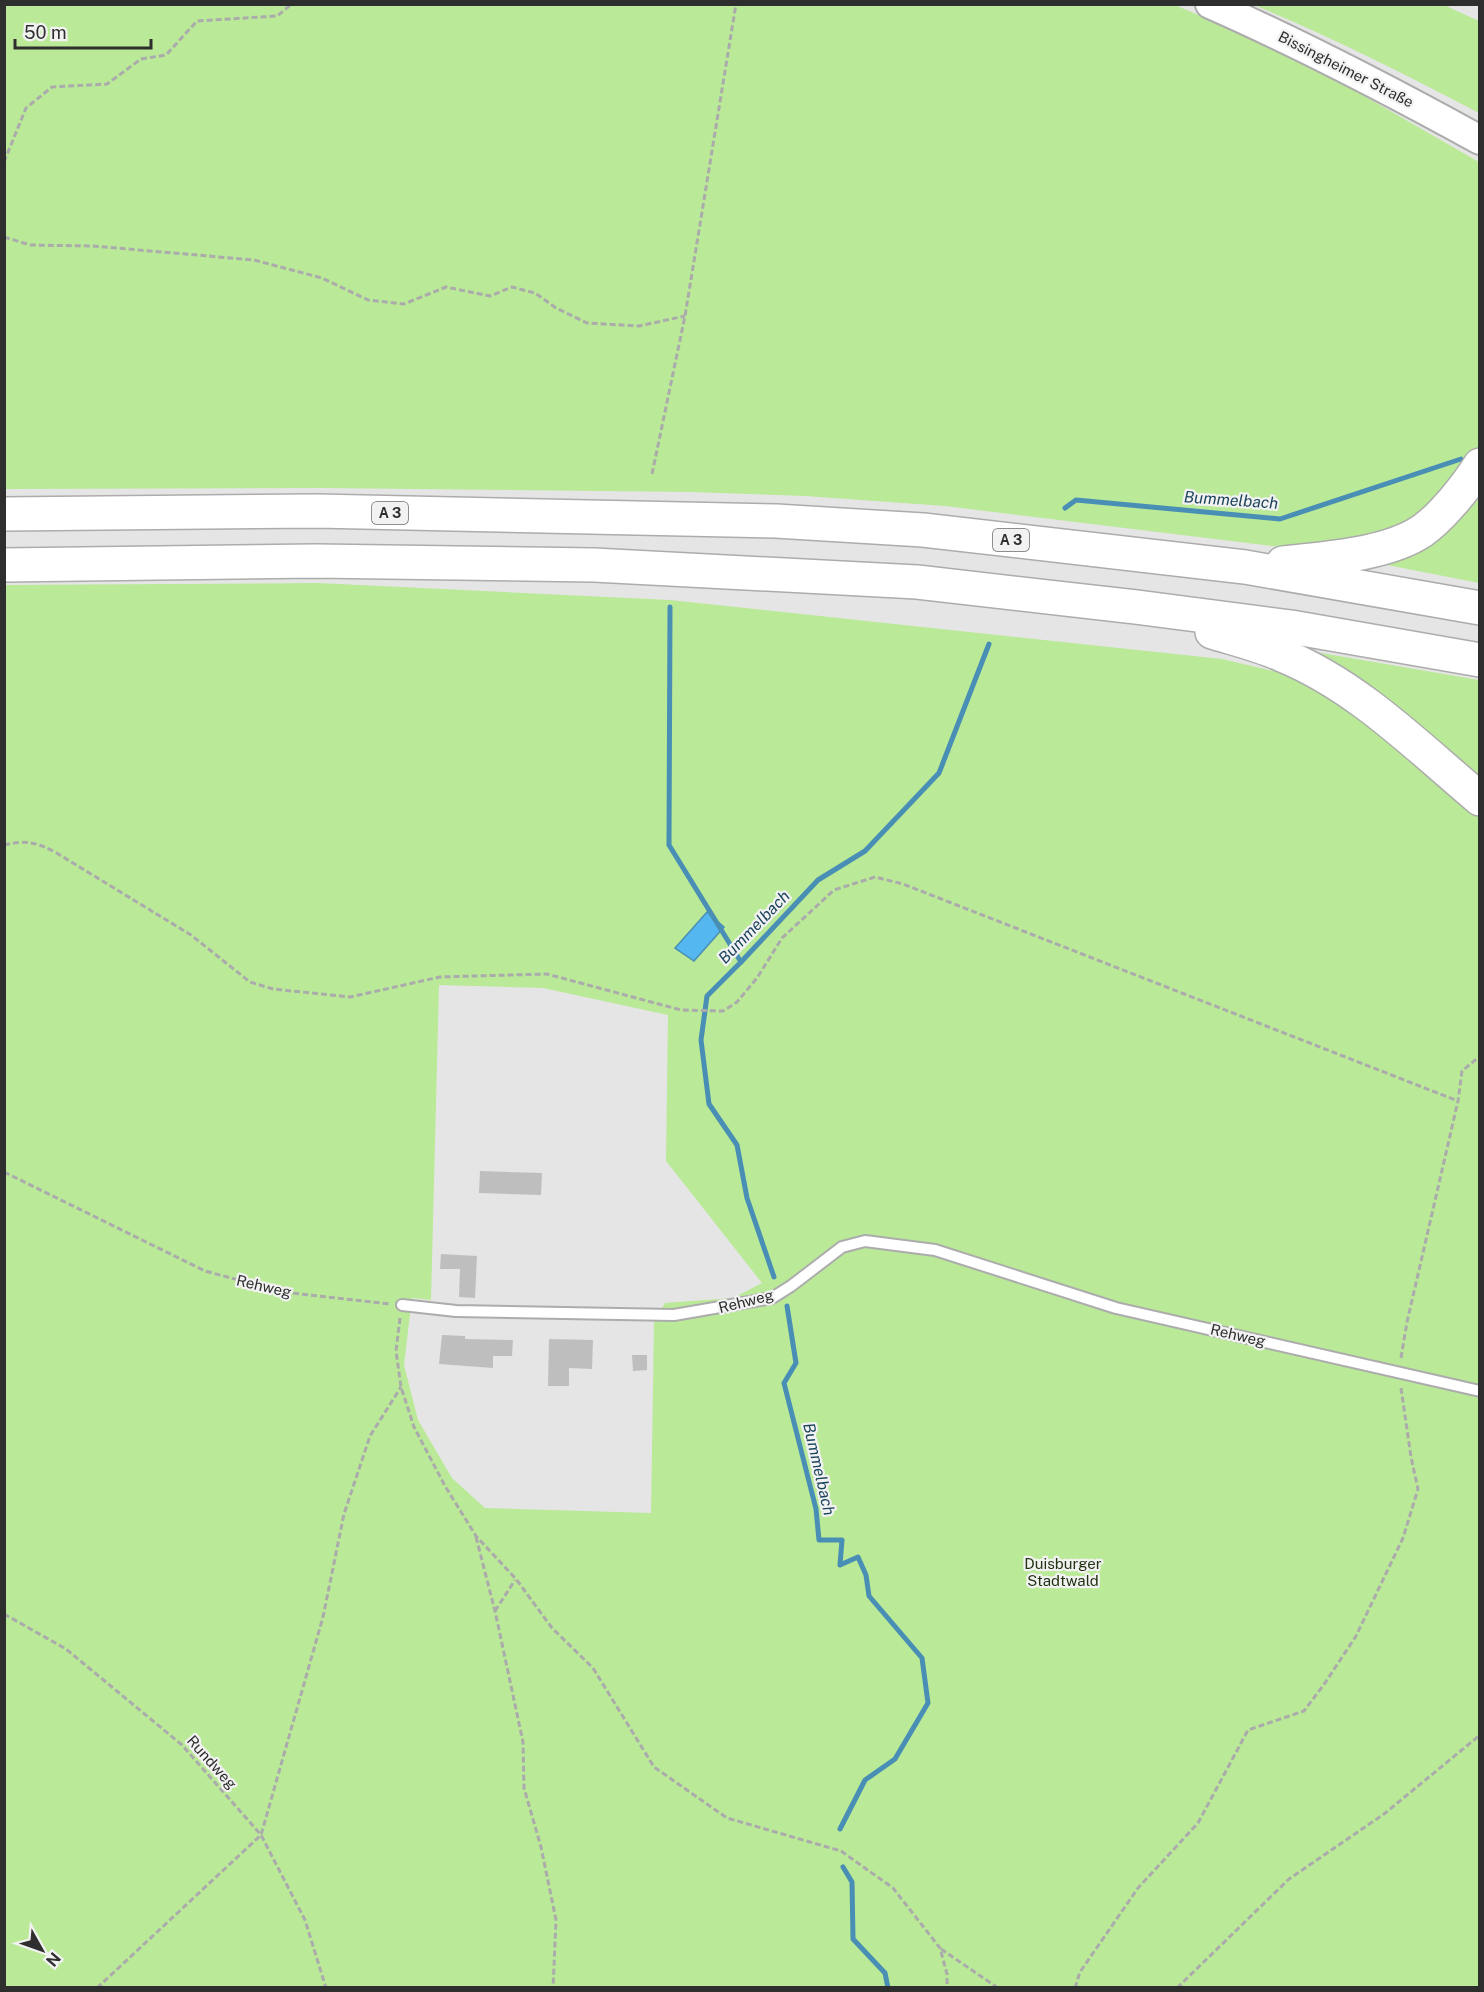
<svg xmlns="http://www.w3.org/2000/svg" width="1484" height="1992" font-family="'Public Sans',sans-serif">
<style>
.green{fill:#bae997;fill-rule:evenodd}
.water{fill:#55b7ef;stroke:#498eb5;stroke-width:1.5}
.lines{fill:none;stroke-linecap:round;stroke-linejoin:round}
.stream{stroke:#498eb5;stroke-width:5}
.building{fill:#bfbebf}
.service-casing{stroke:#acacad;stroke-width:14}
.secondary-casing{stroke:#acacad;stroke-width:32}
.motorway-casing{stroke:#acacad;stroke-width:36}
.path{stroke:#ababac;stroke-width:3;stroke-dasharray:6 3;stroke-linecap:butt}
.service{stroke:#fff;stroke-width:10}
.secondary{stroke:#fff;stroke-width:28}
.motorway{stroke:#fff;stroke-width:33}
.labels{text-anchor:middle;dominant-baseline:central;stroke-width:4.5;stroke-linejoin:round;paint-order:stroke}
.shield{fill:#f2f2f3;stroke:#69696a;stroke-width:1.5}
.shield-label{font-size:14px;font-weight:bold;fill:#2e2e2f}
.street-label{font-size:15px;fill:#2e2e2f;stroke:#f2f2f3}
.park-label{font-size:15px;fill:#213311;stroke:#f2f2f3}
.water-label{font-size:16px;font-style:italic;fill:#1b445c;stroke:#f2f2f3}
</style>
<rect width="100%" height="100%" fill="#e5e5e6"/>
<g class="green">
<polygon points="4,5 1175,5 1275,48 1359,93 1479,162 1479,447 1472,460 1447,496 1385,537 1288,548 945,506 805,496 690,492 318,488 5,489"/>
<path d="M1254,5H1444L1479,21V113C1405,74 1331,37 1254,5Z"/>
<polygon points="1479,484 1479,583 1387,565 1386,561"/>
<path d="M318,583L670,600L1222,659L1277,672L1336,698L1479,813V1987H5L4,585ZM439,985L543,988L668,1015L666,1161L762,1283L733,1298L665,1303L654,1322L651,1513L485,1508L452,1478L418,1420L404,1365L412,1298L431,1300Z"/>
<polygon points="1304,650 1479,680 1479,779"/>
</g>
<polygon class="water" points="707,912 724,927 694,961 675,948"/>
<g class="lines">
<g class="stream">
<polyline points="1065,508 1076,500 1280,519 1461,459"/>
<polyline points="670,607 669,845 741,962"/>
<polyline points="774,1277 747,1198 737,1145 709,1104 701,1040 707,996 741,962 818,880 865,851 939,773 989,644"/>
<polyline points="787,1306 796,1363 784,1383 816,1509 819,1540 842,1540 840,1565 858,1557 866,1575 869,1596 922,1658 928,1703 895,1759 865,1780 840,1829"/>
<polyline points="843,1867 852,1882 853,1939 885,1973 888,1988"/>
</g>
</g>
<g class="building">
<polygon points="480,1171 542,1173 541,1195 479,1193"/>
<polygon points="441,1254 477,1256 475,1298 459,1297 460,1269 440,1269"/>
<polygon points="442,1335 465,1336 465,1339 513,1340 512,1356 493,1356 493,1368 439,1364"/>
<polygon points="549,1339 593,1340 592,1369 569,1368 569,1386 548,1386"/>
<polygon points="632,1355 647,1355 647,1370 633,1371"/>
</g>
<g class="lines">
<g class="service-casing">
<polyline id="service" points="402,1305 456,1311 674,1315 772,1298 791,1286 842,1247 865,1241 935,1250 1116,1308 1480,1391"/>
</g>
<g class="secondary-casing">
<path id="secondary" d="M1210,4C1303,45 1391,91 1480,140"/>
</g>
<g class="motorway-casing">
<g id="motorway">
<polyline points="4,514 317,511 776,521 923,530 1245,567 1480,608"/>
<path d="M1283,563C1325,558 1386,555 1422,531C1442,517 1467,486 1480,465"/>
<polyline points="4,565 316,561 594,565 917,582 1136,607 1291,627 1480,660"/>
<path d="M1212,632C1235,639 1260,645 1282,655C1358,686 1418,747 1480,799"/>
</g>
</g>
<g class="path">
<polyline points="4,162 26,108 52,87 107,84 141,59 166,55 197,21 277,16 292,4"/>
<polyline points="4,237 30,245 93,246 254,260 322,278 368,300 404,304 446,287 490,296 512,287 535,293 556,308 587,323 639,326 685,316"/>
<polyline points="652,474 685,316 736,4"/>
<path d="M4,845C26,840 36,842 55,852L191,935L250,982L273,989L350,997L440,977L547,974L681,1010L723,1011L737,1002L757,978L782,938L834,890L875,877L903,884L1458,1101"/>
<polyline points="4,1172 205,1271 283,1292 390,1304"/>
<polyline points="400,1318 396,1351 401,1387 414,1427 445,1486 476,1536 516,1579 552,1628 593,1668 654,1767 727,1818 841,1851 893,1888 940,1948 947,1974 947,1988"/>
<polyline points="1401,1358 1407,1322 1458,1101 1462,1071 1480,1056"/>
<polyline points="476,1537 495,1611 523,1742 524,1788 541,1847 556,1920 553,1988"/>
<polyline points="495,1611 515,1580"/>
<polyline points="4,1614 66,1649 182,1745 261,1835 305,1920 326,1988"/>
<polyline points="941,1949 998,1988"/>
<polyline points="97,1988 261,1835 323,1617 344,1514 370,1436 401,1387"/>
<polyline points="1075,1988 1080,1972 1138,1888 1198,1823 1248,1730 1304,1711 1325,1683 1356,1636 1403,1538 1418,1489 1411,1457 1401,1388"/>
<polyline points="1177,1988 1289,1879 1384,1814 1480,1735"/>
</g>
<use href="#service" class="service"/>
<use href="#secondary" class="secondary"/>
<use href="#motorway" class="motorway"/>
</g>
<g class="labels">
<g class="shield">
<rect x="372" y="502" width="36" height="22" rx="4.5"/>
<rect x="993" y="529" width="36" height="22" rx="4.5"/>
</g>
<g class="shield-label">
<text x="390" y="513">A 3</text>
<text x="1011" y="540">A 3</text>
</g>
<g class="street-label">
<text transform="translate(1346 69) rotate(27)">Bissingheimer Straße</text>
<text transform="translate(264 1286) rotate(13)">Rehweg</text>
<text transform="translate(746 1301) rotate(-14)">Rehweg</text>
<text transform="translate(1238 1335) rotate(13)">Rehweg</text>
<text transform="translate(212 1762) rotate(48)">Rundweg</text>
</g>
<g class="park-label">
<text x="1063" y="1563">Duisburger<tspan x="1063" dy="17">Stadtwald</tspan></text>
</g>
<g class="water-label">
<text transform="translate(1231 500) rotate(4)">Bummelbach</text>
<text transform="translate(754 927) rotate(-46)">Bummelbach</text>
<text transform="translate(819 1469) rotate(77)">Bummelbach</text>
</g>
</g>
<rect width="1484" height="1992" fill="none" stroke="#2e2e2f" stroke-width="12"/>
<g transform="translate(42 1950) rotate(130)" stroke="#f2f2f3" stroke-width="4.5" paint-order="stroke">
<path d="M0-4.5L10 22L0 15L-10 22Z" fill="#2e2e2f"/>
<text y="-9" font-size="16" font-weight="bold" text-anchor="middle" fill="#2e2e2f">N</text>
</g>
<path d="M15 39v9h136v-9" fill="none" stroke="#2e2e2f" stroke-width="3"/>
<text x="24" y="39" font-size="18" fill="#2e2e2f" stroke="#f2f2f3" stroke-width="4.5" paint-order="stroke">50 m</text>
</svg>
